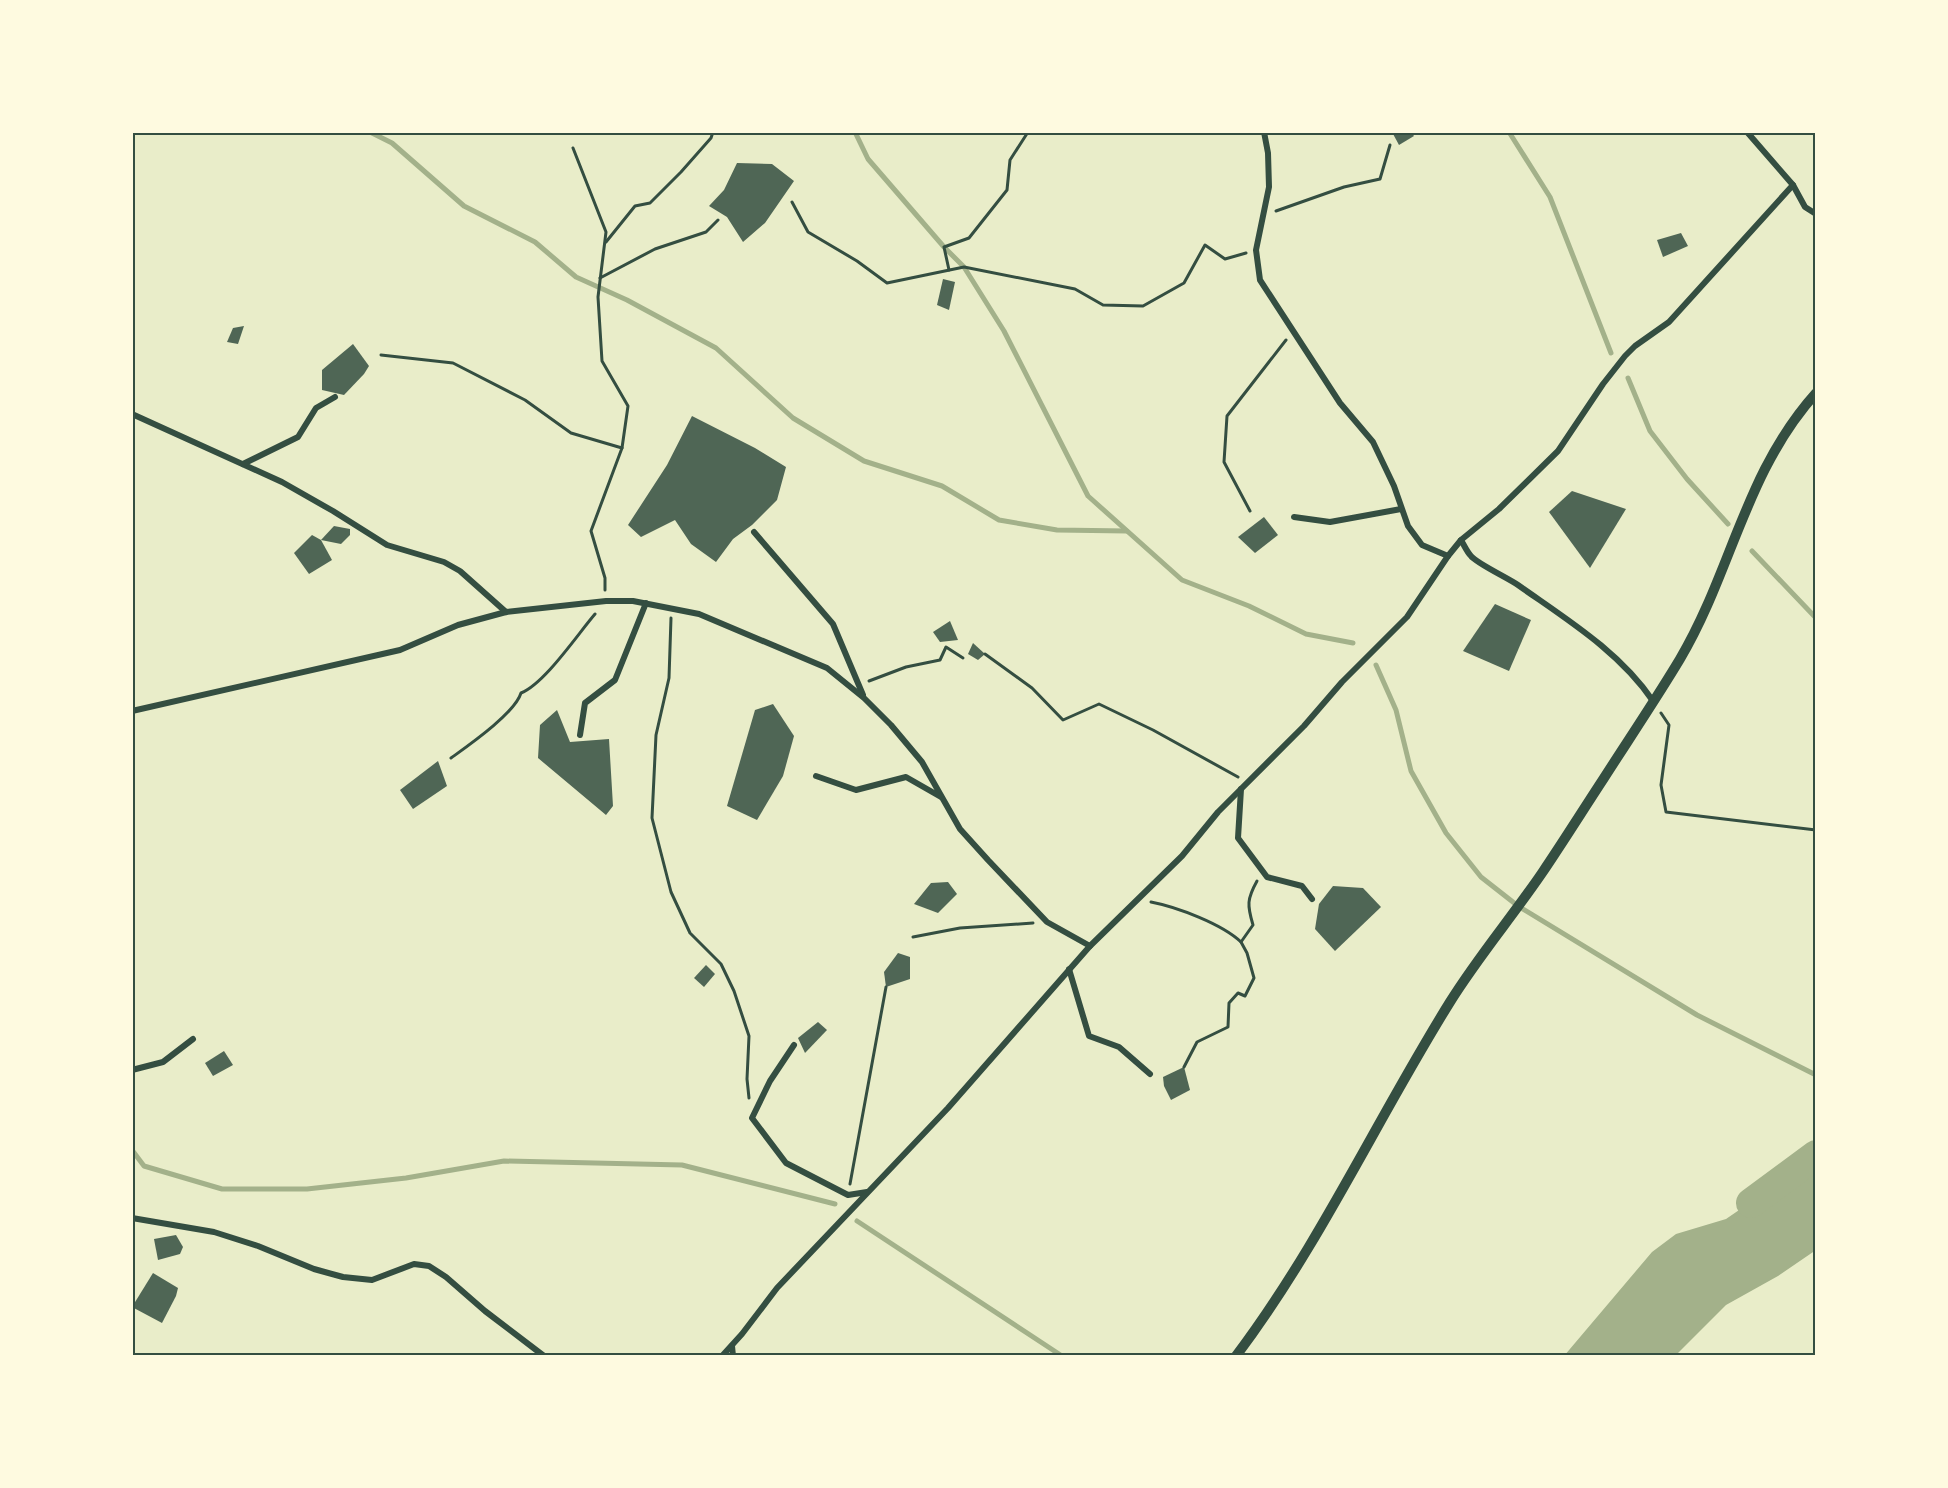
<svg xmlns="http://www.w3.org/2000/svg" width="1948" height="1488" font-family="Lora,serif">
<style>
.water{fill:#a3b18a}
.lines{fill:none;stroke-linecap:round;stroke-linejoin:round}
.stream{stroke:#a3b18a;stroke-width:5}
.river{stroke:#a3b18a;stroke-width:30}
.building{fill:#4f6655}
.path{stroke:#344e41;stroke-width:3}
.minor{stroke:#344e41;stroke-width:6}
.tertiary{stroke:#344e41;stroke-width:10}
.neatline{fill:none;stroke:#344e41;stroke-width:2}
</style>
<rect width="100%" height="100%" fill="#e9edc9"/>
<polygon class="water" points="1816,1152 1816,1250 1778,1276 1726,1305 1675,1356 1564,1356 1652,1252 1676,1234 1726,1219 1806,1164"/>
<g class="lines">
<g class="stream">
<polyline points="370,132 392,143 464,206 535,242 576,277 627,300 716,348 793,418 864,461 942,486 999,520 1057,530 1127,531"/>
<polyline points="855,132 868,159 944,247 964,267 1004,331 1088,496 1182,580 1249,606 1306,634 1353,643"/>
<polyline points="1509,132 1550,197 1611,353"/>
<polyline points="1628,378 1650,431 1687,479 1728,524"/>
<polyline points="1752,551 1816,618"/>
<polyline points="1376,665 1396,710 1411,771 1446,833 1481,877 1518,906 1697,1015 1816,1075"/>
<polyline points="132,1150 144,1166 222,1189 307,1189 406,1178 504,1161 682,1165 835,1204"/>
<polyline points="857,1221 1062,1356"/>
</g>
<polyline class="river" points="1751,1203 1816,1155"/>
</g>
<g class="building">
<polygon points="1392,132 1411,132 1414,136 1399,145"/>
<polygon points="737,163 772,164 794,181 765,223 743,242 727,217 709,206 724,190"/>
<polygon points="1681,233 1688,246 1663,257 1657,240"/>
<polygon points="943,279 955,282 949,310 937,305"/>
<polygon points="244,326 238,344 227,342 233,328"/>
<polygon points="353,344 369,366 364,374 344,395 322,390 322,370"/>
<polygon points="692,416 755,448 786,467 777,500 752,525 733,539 716,562 691,544 675,520 641,537 628,525 667,465"/>
<polygon points="1572,491 1626,509 1590,568 1549,512"/>
<polygon points="1264,517 1278,535 1255,553 1238,537"/>
<polygon points="334,526 350,529 350,535 341,544 321,540"/>
<polygon points="312,535 321,540 332,560 309,574 294,553"/>
<polygon points="1495,604 1531,620 1509,671 1463,651"/>
<polygon points="950,621 958,640 940,642 933,632"/>
<polygon points="973,643 985,654 978,660 968,654"/>
<polygon points="773,704 794,736 783,776 757,820 727,806 755,710"/>
<polygon points="557,710 570,742 609,739 613,806 606,815 538,758 540,725"/>
<polygon points="438,761 447,786 413,809 400,790"/>
<polygon points="948,882 957,894 938,913 914,904 931,883"/>
<polygon points="1333,886 1363,888 1381,907 1335,951 1315,929 1319,904"/>
<polygon points="898,953 910,957 910,979 886,987 884,972"/>
<polygon points="706,965 715,974 704,987 694,978"/>
<polygon points="818,1022 827,1030 805,1053 798,1038"/>
<polygon points="224,1051 233,1065 213,1076 205,1063"/>
<polygon points="1184,1067 1190,1090 1171,1100 1164,1086 1163,1077"/>
<polygon points="176,1235 183,1247 180,1254 158,1260 154,1239"/>
<polygon points="153,1273 178,1288 176,1296 162,1323 132,1307"/>
</g>
<g class="lines">
<g class="path">
<polyline points="573,148 606,232 598,297 602,361 628,406 622,448"/>
<polyline points="792,202 808,232 857,261 887,283 964,267 1075,289 1103,305 1143,306 1184,283 1205,245 1225,259 1246,253"/>
<polyline points="1276,211 1344,187 1380,179 1390,145"/>
<polyline points="606,242 635,206 650,203 681,172 711,138 713,132"/>
<polyline points="949,270 944,247 969,238 1007,190 1010,160 1028,132"/>
<polyline points="600,278 655,249 706,232 718,220"/>
<polyline points="381,355 453,363 525,400 571,433 622,448 591,531 605,578 605,590"/>
<polyline points="1250,511 1224,462 1227,416 1286,340"/>
<polyline points="671,618 669,678 656,735 652,818 671,892 690,933 721,964 734,991 749,1036 747,1079 749,1098"/>
<polyline points="985,654 1032,688 1063,720 1099,704 1153,730 1238,777"/>
<polyline points="869,681 906,667 940,660 946,647 963,658"/>
<polyline points="1661,713 1669,725 1661,785 1666,812 1816,830"/>
<path d="M451,758C469,745 515,713 521,693C545,683 577,635 595,614"/>
<path d="M1151,902C1177,907 1222,924 1241,942L1253,925C1247,905 1247,899 1257,881"/>
<polyline points="913,937 960,928 1033,923"/>
<polyline points="1184,1067 1197,1042 1228,1027 1229,1003 1238,993 1245,996 1254,978 1247,953 1241,942"/>
<polyline points="850,1184 886,987"/>
</g>
<g class="minor">
<polyline points="1264,132 1268,153 1269,187 1256,250 1260,280 1340,403 1373,442 1394,486 1408,526 1422,545 1448,556"/>
<polyline points="1747,132 1793,185 1805,207 1816,214"/>
<polyline points="132,414 282,482 333,511 387,545 444,562 460,571 506,612"/>
<polyline points="243,464 298,437 316,408 335,397"/>
<polyline points="1294,517 1330,522 1401,509"/>
<polyline points="754,532 833,624 863,695"/>
<path d="M1461,540C1464,545 1467,552 1471,556C1476,563 1508,578 1518,585C1566,619 1619,651 1653,701"/>
<polyline points="132,711 400,650 458,625 506,612 606,601 633,601 699,614 827,668 864,698 891,725 922,762 960,829 988,860 1047,922 1090,946"/>
<polyline points="580,735 585,703 615,680 646,603"/>
<polyline points="816,776 856,790 906,777 941,797"/>
<polyline points="1241,789 1238,838 1267,877 1302,886 1312,899"/>
<polyline points="1069,969 1089,1036 1119,1047 1150,1074"/>
<polyline points="794,1045 770,1081 752,1118 786,1163 848,1195 867,1192"/>
<polyline points="132,1070 163,1062 193,1039"/>
<polyline points="132,1218 214,1232 258,1246 314,1269 343,1277 372,1280 414,1264 429,1266 446,1277 485,1311 544,1356"/>
<polyline points="732,1346 733,1356"/>
<polyline points="722,1356 742,1334 777,1288 948,1108 1090,946 1182,856 1218,812 1304,726 1342,682 1407,617 1448,556 1461,540 1499,509 1558,451 1603,384 1625,356 1635,346 1669,322 1793,185"/>
</g>
<path class="tertiary" d="M1236,1356C1319,1246 1377,1119 1450,1002C1478,957 1512,917 1542,873C1563,842 1583,810 1604,778C1629,739 1656,699 1680,659C1732,571 1745,472 1816,393"/>
</g>
<rect width="1948" height="1488" fill="none" stroke="#fefae0" stroke-width="267"/>
<rect x="134" y="134" width="1680" height="1220" class="neatline"/>
</svg>
